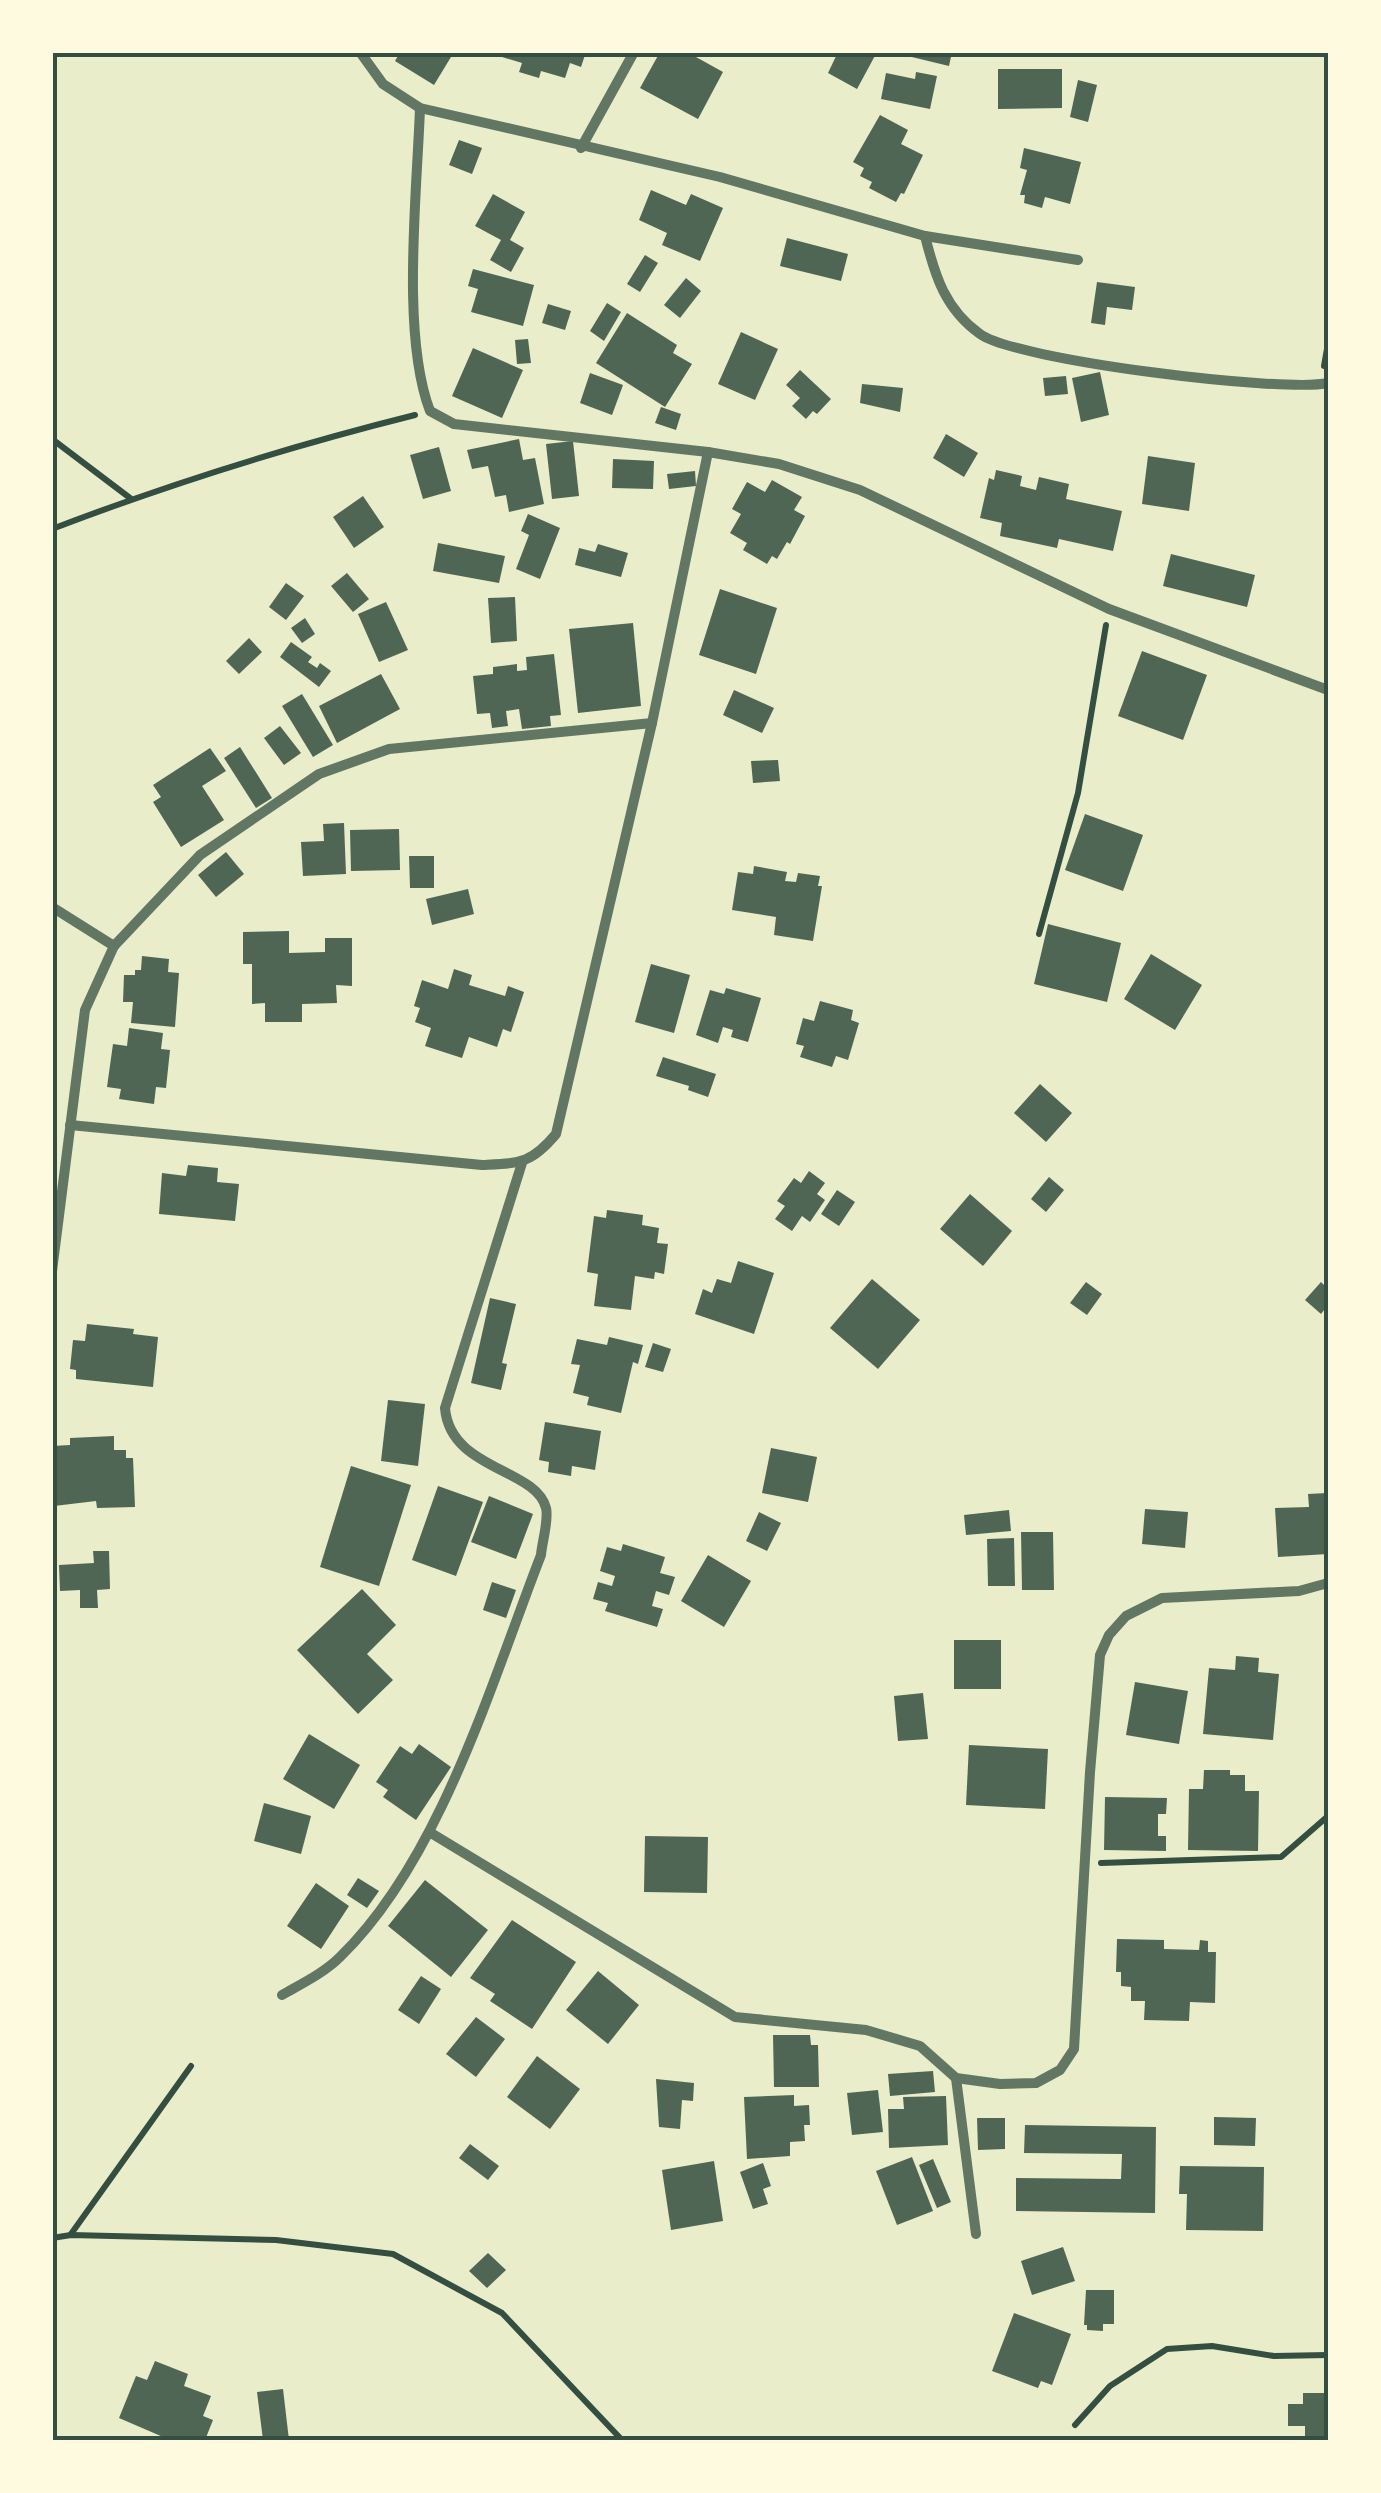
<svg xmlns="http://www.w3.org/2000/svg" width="1381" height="2493" font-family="Poppins,sans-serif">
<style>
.building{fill:#4f6655}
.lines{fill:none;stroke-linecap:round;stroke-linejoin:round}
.path{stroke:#344e41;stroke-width:6}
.minor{stroke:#617663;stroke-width:10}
.neatline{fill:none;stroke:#344e41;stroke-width:4}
</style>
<rect width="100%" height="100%" fill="#e9edc9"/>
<g class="building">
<polygon points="400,52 454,52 434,85 395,61"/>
<polygon points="503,52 586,52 581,67 570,63 565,78 541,71 539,78 519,72 522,63 502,57"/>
<polygon points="660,52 687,52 723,72 698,119 640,88"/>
<polygon points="838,52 877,52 857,89 828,73"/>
<polygon points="891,52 952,52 949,66"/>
<polygon points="998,69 1062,69 1062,108 998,109"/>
<polygon points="916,72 937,76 930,109 881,99 886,73 915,79"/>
<polygon points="1078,80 1097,85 1088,122 1070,117"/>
<polygon points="880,115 908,130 901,144 923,155 904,194 901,193 896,202 869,188 872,182 860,176 864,168 853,162"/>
<polygon points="459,140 482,148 472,174 449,165"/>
<polygon points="1024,148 1081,162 1070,204 1045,197 1042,208 1024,203 1025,195 1020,195 1027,170 1020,168"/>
<polygon points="651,190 686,205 691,194 723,208 700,261 662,245 667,233 639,220"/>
<polygon points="493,194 525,212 510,240 524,248 511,272 490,260 501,240 475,226"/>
<polygon points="787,238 848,254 841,281 780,266"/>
<polygon points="645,255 658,263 640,292 627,284"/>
<polygon points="473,269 534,285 523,326 471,312 478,289 468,286"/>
<polygon points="686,278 701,291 680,318 664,305"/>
<polygon points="1097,282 1135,287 1132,310 1107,307 1105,325 1091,323"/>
<polygon points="607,303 621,312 604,341 590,331"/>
<polygon points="548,304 571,311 565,330 542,323"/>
<polygon points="627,313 677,345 673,353 692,364 665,407 596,363"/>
<polygon points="741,332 778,349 755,400 718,384"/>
<polygon points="528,339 531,363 517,364 515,340"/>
<polygon points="473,348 523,370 502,418 452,396"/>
<polygon points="800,370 831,399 817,414 813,411 806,419 792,406 800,398 786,385"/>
<polygon points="1100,372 1109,415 1081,422 1072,378"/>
<polygon points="590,373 623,385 612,415 580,403"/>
<polygon points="1066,376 1068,394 1045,396 1043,378"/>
<polygon points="862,384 903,388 900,412 860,403"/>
<polygon points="661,407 681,414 676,430 655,423"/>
<polygon points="946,434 978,453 964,477 933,458"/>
<polygon points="519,439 523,460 535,458 544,504 509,512 506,495 495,497 488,466 472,469 467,450"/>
<polygon points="573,441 579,496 552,499 546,444"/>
<polygon points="439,447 451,491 423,499 410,455"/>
<polygon points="1148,456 1195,463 1189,511 1142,504"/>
<polygon points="613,459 654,461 653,489 612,488"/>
<polygon points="996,470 1022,476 1020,486 1036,490 1039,477 1069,484 1066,499 1122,511 1113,551 1059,539 1057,548 1000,536 1002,523 980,518 989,478 994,480"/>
<polygon points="695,471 696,486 669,489 667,474"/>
<polygon points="772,480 802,497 794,510 805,516 790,544 787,542 777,559 772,556 767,564 743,550 747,543 730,533 741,514 732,509 747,482 765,492"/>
<polygon points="363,496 384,527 354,548 333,517"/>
<polygon points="528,514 560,528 540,579 516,569 529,535 521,531"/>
<polygon points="438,543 505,556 499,583 433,571"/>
<polygon points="598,544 628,553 621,577 575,565 579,548 595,552"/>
<polygon points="1171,554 1255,575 1247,607 1163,586"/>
<polygon points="347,573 369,599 353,612 331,586"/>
<polygon points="286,583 304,596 286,620 269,607"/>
<polygon points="720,589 777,608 756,674 699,655"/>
<polygon points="515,597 517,641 491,643 488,598"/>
<polygon points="386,602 408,650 379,662 358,614"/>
<polygon points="305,618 315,634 302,643 291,628"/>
<polygon points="633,623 641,706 578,713 569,629"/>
<polygon points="249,638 262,652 239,674 226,661"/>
<polygon points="291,642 312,657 308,662 317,668 320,663 331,671 319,687 280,657"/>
<polygon points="1142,651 1207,675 1183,740 1118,716"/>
<polygon points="554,654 561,715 550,716 551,726 522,729 519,709 506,711 508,726 492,728 490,713 477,714 473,676 493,674 493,667 517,664 517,671 527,670 526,657"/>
<polygon points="381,674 400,709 337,743 319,706"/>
<polygon points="734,690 774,708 762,733 723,715"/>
<polygon points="302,694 333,745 313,757 282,706"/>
<polygon points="280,726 301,753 284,765 264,738"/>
<polygon points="240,747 272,798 256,808 224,758"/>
<polygon points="210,748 226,771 202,786 224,820 181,847 153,802 161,797 153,785"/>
<polygon points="778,760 780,781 753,783 751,761"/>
<polygon points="1085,814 1143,835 1123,891 1065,870"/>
<polygon points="344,823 346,874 303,876 301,842 324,841 323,824"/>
<polygon points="399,829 400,870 351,871 350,830"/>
<polygon points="226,852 244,874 216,897 198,875"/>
<polygon points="409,856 434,856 434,888 410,888"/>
<polygon points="754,866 787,872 785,881 796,882 798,873 820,876 818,886 822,886 813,941 774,935 776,917 732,910 738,872 753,874"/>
<polygon points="468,889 474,914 432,925 426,899"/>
<polygon points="1048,924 1121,943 1107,1002 1034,984"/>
<polygon points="289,931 289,953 325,952 325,938 352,938 352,986 336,985 337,1003 302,1004 302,1022 265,1022 265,1003 252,1004 252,964 243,964 243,932"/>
<polygon points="1151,954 1202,985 1175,1030 1124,999"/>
<polygon points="142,956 169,959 168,972 179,973 175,1027 131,1023 133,1002 123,1002 124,975 135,975 135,970 141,970"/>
<polygon points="651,964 690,975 674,1033 635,1022"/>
<polygon points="454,969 472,975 469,985 505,996 508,986 524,992 511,1032 503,1029 497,1047 469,1037 462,1058 425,1046 431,1028 415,1022 420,1008 414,1006 422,980 448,989"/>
<polygon points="726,988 761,998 748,1042 731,1037 733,1030 723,1027 718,1043 696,1035 710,990 724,994"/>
<polygon points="820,1001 853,1010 851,1020 859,1023 848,1060 836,1056 832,1067 800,1057 804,1046 796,1044 803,1018 814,1021"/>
<polygon points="129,1028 163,1033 161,1049 170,1050 166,1088 156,1087 154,1104 119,1099 121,1089 107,1087 113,1044 127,1046"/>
<polygon points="663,1057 716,1074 708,1097 688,1090 689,1086 656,1076"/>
<polygon points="1040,1084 1072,1113 1046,1142 1014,1113"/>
<polygon points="188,1165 218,1168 217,1182 239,1184 235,1221 159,1214 162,1173 186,1176"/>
<polygon points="809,1171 825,1183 817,1194 825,1200 810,1222 802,1216 792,1231 775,1219 785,1206 777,1201 794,1178 801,1183"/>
<polygon points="1049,1177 1064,1190 1046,1212 1031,1199"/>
<polygon points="837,1190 855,1202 839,1226 821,1214"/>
<polygon points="970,1194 1012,1231 983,1266 940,1229"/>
<polygon points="607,1210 643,1215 642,1225 659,1228 657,1243 668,1244 664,1274 655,1272 654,1279 635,1276 631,1310 594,1306 598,1274 587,1272 594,1216 606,1218"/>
<polygon points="738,1261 774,1273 754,1334 695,1314 703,1289 712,1293 717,1279 731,1283"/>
<polygon points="872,1279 920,1320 878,1369 830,1328"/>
<polygon points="1086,1282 1102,1294 1087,1315 1070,1303"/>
<polygon points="1321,1282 1328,1289 1328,1305 1321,1314 1305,1300"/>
<polygon points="490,1298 516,1304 502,1363 507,1364 501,1390 471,1383"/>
<polygon points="87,1324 134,1329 133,1334 158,1337 153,1387 76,1379 76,1370 70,1369 73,1340 85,1341"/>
<polygon points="609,1337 643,1345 638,1364 633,1362 621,1413 587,1405 589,1397 573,1393 580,1365 571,1364 577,1339 607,1345"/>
<polygon points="653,1343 671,1349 663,1372 645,1367"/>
<polygon points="388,1400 425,1404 418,1466 381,1461"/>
<polygon points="545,1422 601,1431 595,1470 572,1466 571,1476 548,1472 549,1462 539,1460"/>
<polygon points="114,1436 114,1450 126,1450 126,1458 133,1458 135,1507 97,1508 96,1501 54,1506 52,1446 70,1445 70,1438"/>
<polygon points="771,1448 817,1457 808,1502 762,1493"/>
<polygon points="351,1466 411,1485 379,1586 320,1567"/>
<polygon points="438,1486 483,1502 456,1576 412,1560"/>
<polygon points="1327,1493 1328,1554 1278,1557 1275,1508 1309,1507 1308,1494"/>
<polygon points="489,1496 533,1514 516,1559 471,1542"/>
<polygon points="1145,1509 1188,1512 1185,1548 1142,1544"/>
<polygon points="1009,1510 1011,1531 966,1535 964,1515"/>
<polygon points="759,1512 781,1523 767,1551 746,1541"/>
<polygon points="1021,1532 1053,1532 1054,1590 1022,1590"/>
<polygon points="1014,1538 1015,1586 988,1586 987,1539"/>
<polygon points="623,1544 665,1557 660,1573 675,1577 669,1595 656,1591 652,1606 663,1609 657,1627 605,1611 608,1603 593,1599 598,1582 612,1586 615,1576 600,1571 607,1547 621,1551"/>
<polygon points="93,1551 109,1551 110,1589 97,1590 98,1608 80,1608 80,1590 60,1591 59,1565 94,1563"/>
<polygon points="708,1555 751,1581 724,1627 681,1601"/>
<polygon points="492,1582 516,1590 506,1618 483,1610"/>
<polygon points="362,1589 396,1625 367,1654 393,1680 358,1714 297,1650"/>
<rect x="954" y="1640" width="47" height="49"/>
<polygon points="1236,1656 1259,1658 1258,1672 1279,1674 1273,1740 1203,1734 1209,1668 1235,1670"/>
<polygon points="1135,1682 1188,1691 1179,1744 1126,1735"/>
<polygon points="923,1693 928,1739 898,1741 894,1696"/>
<polygon points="309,1734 360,1765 334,1809 283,1779"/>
<polygon points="419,1744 451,1767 416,1820 383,1797 388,1790 376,1782 400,1746 412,1754"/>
<polygon points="969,1745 1048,1749 1045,1809 966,1805"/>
<polygon points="1204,1770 1230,1770 1230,1775 1245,1775 1245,1791 1259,1791 1258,1851 1188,1850 1189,1789 1203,1789"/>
<polygon points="1105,1797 1167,1798 1166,1814 1158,1814 1158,1836 1166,1836 1166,1851 1104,1850"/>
<polygon points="264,1803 311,1816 301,1854 254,1841"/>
<polygon points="645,1836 708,1837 707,1893 644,1892"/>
<polygon points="358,1878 379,1891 367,1908 347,1895"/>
<polygon points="425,1880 488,1930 451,1977 388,1926"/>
<polygon points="316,1883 349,1906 321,1949 287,1926"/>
<polygon points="512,1920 576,1962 532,2029 490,2001 495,1994 470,1978"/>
<polygon points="1117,1939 1164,1940 1164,1949 1199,1950 1200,1940 1208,1941 1208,1952 1216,1952 1215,2003 1190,2002 1189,2021 1144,2020 1145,2001 1131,2001 1131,1987 1121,1986 1121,1972 1116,1972"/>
<polygon points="598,1971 639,2005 608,2044 566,2010"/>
<polygon points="421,1976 441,1989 419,2024 398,2010"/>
<polygon points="476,2017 505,2039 476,2077 446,2054"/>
<polygon points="773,2035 810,2035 811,2045 818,2045 819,2087 774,2087"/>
<polygon points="537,2056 580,2089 550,2129 507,2097"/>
<polygon points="933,2071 935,2092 890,2096 888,2074"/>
<polygon points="656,2079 694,2083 693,2101 682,2100 680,2129 659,2127"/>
<polygon points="878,2090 883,2132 852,2135 847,2093"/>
<polygon points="794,2095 794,2106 809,2105 810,2125 804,2125 805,2141 790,2142 790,2156 747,2159 744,2097"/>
<polygon points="946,2096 948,2145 889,2148 888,2109 904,2109 903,2097"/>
<polygon points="1214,2117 1256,2118 1255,2146 1214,2145"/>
<polygon points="977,2118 1005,2118 1005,2149 978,2150"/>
<polygon points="1025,2125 1156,2127 1155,2213 1016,2211 1016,2178 1121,2179 1122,2154 1024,2153"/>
<polygon points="470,2144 499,2166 488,2180 459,2158"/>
<polygon points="912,2157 933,2211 897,2225 876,2171"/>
<polygon points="933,2159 951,2202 937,2208 919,2165"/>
<polygon points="714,2161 723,2221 671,2230 662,2170"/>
<polygon points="763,2163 771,2186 763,2189 768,2204 753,2209 740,2172"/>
<polygon points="1180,2166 1264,2167 1263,2231 1186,2230 1187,2194 1179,2194"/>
<polygon points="1063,2247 1075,2281 1032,2295 1021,2261"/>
<polygon points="488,2253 506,2270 487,2288 469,2271"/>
<polygon points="1086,2290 1114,2290 1114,2324 1103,2324 1103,2331 1087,2330 1087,2325 1084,2325"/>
<polygon points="1014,2313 1071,2334 1052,2385 1041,2381 1038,2388 992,2371"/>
<polygon points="155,2361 188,2374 184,2386 211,2396 203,2416 213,2420 205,2440 170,2440 119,2418 136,2376 147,2380"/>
<polygon points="283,2389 289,2440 263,2440 257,2392"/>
<polygon points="1303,2393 1328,2393 1328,2440 1305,2440 1305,2426 1288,2426 1288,2404 1303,2404"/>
</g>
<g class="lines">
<g class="path">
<polyline points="1324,366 1328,343"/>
<polyline points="52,439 130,498"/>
<path d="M52,529C172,483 291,446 415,415"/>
<polyline points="1039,934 1078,793 1106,625"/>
<polyline points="1101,1863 1281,1857 1328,1816"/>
<polyline points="71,2234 191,2066"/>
<polyline points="52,2238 71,2235 276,2240 393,2254 502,2313 622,2440"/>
<polyline points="1075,2425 1110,2386 1167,2349 1212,2346 1274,2356 1328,2355"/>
</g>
<g class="minor">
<polyline points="360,52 383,84 420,108 720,177 925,236 1078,260"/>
<path d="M420,108C417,193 401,335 430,411L454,424L708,452L779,464L860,490L1109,609L1328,690"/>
<polyline points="581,148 634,52"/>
<path d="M925,236C935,276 945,309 980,334C1015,360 1283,393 1328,383"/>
<polyline points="52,907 114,946"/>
<path d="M70,1125L482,1165C520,1163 531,1164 556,1134L652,723L708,452"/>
<polyline points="52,1271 85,1010 114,946 200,855 319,774 389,749 652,723"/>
<polyline points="431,1833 735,2017 866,2030 920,2046 956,2078 1000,2084 1036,2083 1060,2070 1074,2049 1090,1772 1100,1655 1109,1635 1126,1616 1162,1598 1299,1591 1328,1583"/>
<path d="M282,1995C301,1984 324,1973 340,1957C440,1860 491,1684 541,1555C542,1542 549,1520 546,1508C536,1468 450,1470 445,1408L522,1163"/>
<polyline points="956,2078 976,2234"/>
</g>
</g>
<rect width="1381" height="2493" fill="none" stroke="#fefae0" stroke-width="110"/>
<rect x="55" y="55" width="1271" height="2383" class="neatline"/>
</svg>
